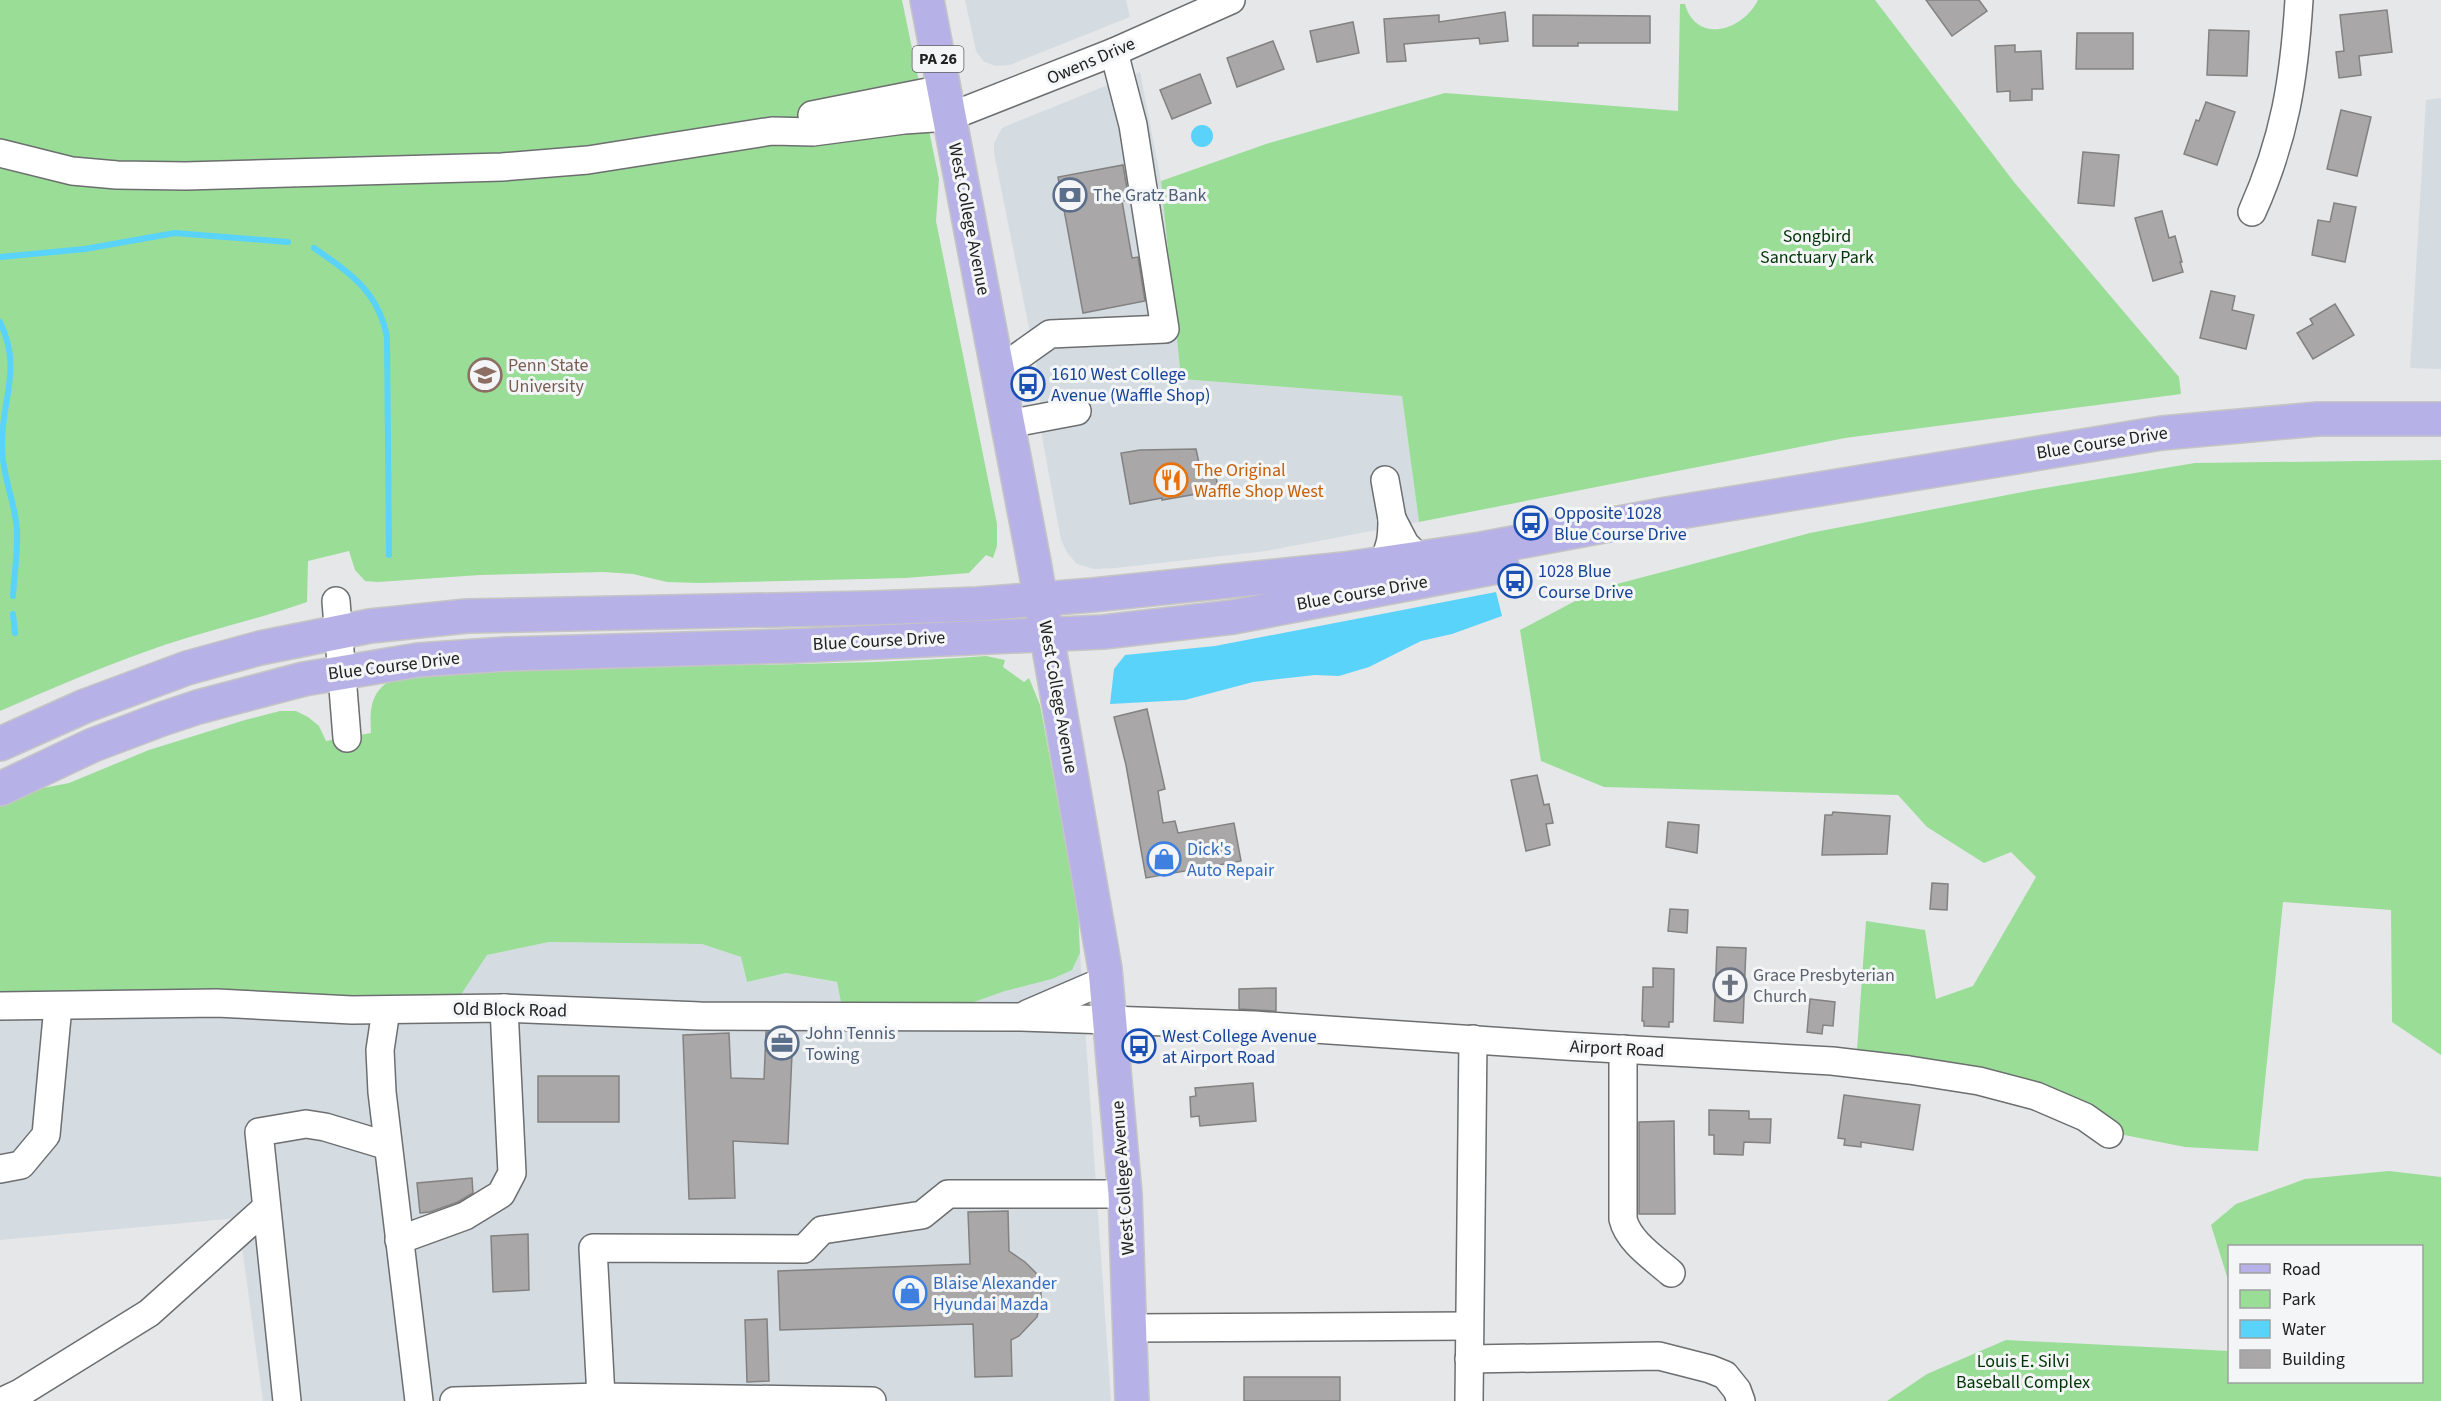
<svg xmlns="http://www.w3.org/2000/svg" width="2441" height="1401" font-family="'Source Sans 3',sans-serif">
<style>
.built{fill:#d4dce2}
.green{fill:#99dd97}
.water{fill:#5ad3fb}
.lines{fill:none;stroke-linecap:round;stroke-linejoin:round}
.stream{stroke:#5ad3fb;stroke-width:6}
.building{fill:#a9a7a7;stroke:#838281;stroke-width:1.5}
.minor-casing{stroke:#6c6e6f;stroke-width:30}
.major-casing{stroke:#c5c5c5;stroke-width:36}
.minor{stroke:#fff;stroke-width:27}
.major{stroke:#b6b1e6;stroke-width:33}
.labels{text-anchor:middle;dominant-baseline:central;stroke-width:6;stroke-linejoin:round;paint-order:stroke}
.shield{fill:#f3f5f6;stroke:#5f6161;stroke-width:1.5}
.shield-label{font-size:16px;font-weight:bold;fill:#202121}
.street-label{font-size:18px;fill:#202121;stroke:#f3f5f6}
.service-label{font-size:18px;fill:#4e5e75;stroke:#f3f5f6;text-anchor:start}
.park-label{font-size:18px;fill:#013405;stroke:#f3f5f6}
.education-label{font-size:18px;fill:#785e54;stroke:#f3f5f6;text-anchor:start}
.transit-label{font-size:18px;fill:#164399;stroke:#f3f5f6;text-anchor:start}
.food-label{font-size:18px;fill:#c56008;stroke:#f3f5f6;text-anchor:start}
.shop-label{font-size:18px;fill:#366cbe;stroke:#f3f5f6;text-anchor:start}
.worship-label{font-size:18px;fill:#5b616d;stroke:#f3f5f6;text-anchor:start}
</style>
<rect width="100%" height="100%" fill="#e6e7e9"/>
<g class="built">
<polygon points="965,0 1126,0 1130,17 1010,65 995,66 983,61 976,51"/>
<polygon points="1140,72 1161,181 1181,379 1402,396 1419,522 1266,551 1116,568 1094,569 1077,564 1068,554 1061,540 1042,437 1039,378 994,153 994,143 1002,128 1011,124"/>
<polygon points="2441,98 2441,369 2410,368 2426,100"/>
<polygon points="549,942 702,944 741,957 747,982 786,973 963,1006 1005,991 1052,979 1072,970 1080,953 1111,1401 263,1401 238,1218 0,1240 0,993 487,955"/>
</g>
<g class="green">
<path d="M0,0H902L939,179L936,221L997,524V546L993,558L986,555L969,573L905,578L700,583L667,582L633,574L603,572L480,575L378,582L365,581L355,570L349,551L308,561L307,602C256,620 204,631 153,649C101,667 51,689 0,711Z"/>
<path d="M1758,0H1875L2014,182L2179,377L2181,394L1845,438L1419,522L1402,396L1181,379L1161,181L1266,144L1445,93L1678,111L1680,4H1685C1696,44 1742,32 1758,0Z"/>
<polygon points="2441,460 2441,1055 2392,1022 2391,910 2283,902 2258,1151 2185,1147 2109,1132 2098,1125 1856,1064 1866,921 1925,930 1936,999 1973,986 2036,877 2011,852 1984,863 1927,827 1898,795 1604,787 1541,761 1520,630 1598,589 1810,533 2033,490 2195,463"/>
<path d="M986,656L1005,660L1003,667L1024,682L1029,678L1040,705L1078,909L1080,953L1072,970L1052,979L1005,991L963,1006L842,1007L837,982L786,973L747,982L741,957L702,944L549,942L487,955L456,1002L0,996V803L33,790L69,783L149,750L245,720L280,711H296L308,717L319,726L326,741L371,733C370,713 369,693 390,681C403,675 421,675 435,673C470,670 504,669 539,668C688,664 837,667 986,656Z"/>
<polygon points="2389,1171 2441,1177 2441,1401 1887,1401 1927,1374 2006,1340 2229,1351 2230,1382 2422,1382 2422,1246 2230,1246 2229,1283 2211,1225 2236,1204 2305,1179"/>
</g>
<g class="water">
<circle cx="1202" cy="136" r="11"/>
<polygon points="1496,592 1502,616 1452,634 1421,641 1369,667 1339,676 1315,675 1253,682 1185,700 1110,704 1114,669 1125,655 1215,646"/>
</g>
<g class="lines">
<g class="stream">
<path d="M314,248C350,273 378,291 387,337L389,555"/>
<polyline points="0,257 85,249 175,233 288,242"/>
<path d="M0,322C23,370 1,399 2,447C2,477 16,503 17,532C18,554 14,575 13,596"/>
<polyline points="13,614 15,633"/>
</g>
</g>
<g class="building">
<polygon points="1926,0 1979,0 1987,11 1952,36"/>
<polygon points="2387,10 2392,52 2359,56 2361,75 2339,78 2336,52 2344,51 2340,15"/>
<polygon points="1505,12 1508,41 1480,44 1479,38 1404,44 1406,61 1387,62 1384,19 1439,15 1439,22"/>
<polygon points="1533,15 1650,16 1650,43 1578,43 1578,46 1533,46"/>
<polygon points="1353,22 1359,53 1317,62 1310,31"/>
<polygon points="2209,30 2249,31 2247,76 2207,75"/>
<polygon points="2077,33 2133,33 2133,69 2076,69"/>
<polygon points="1273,41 1284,69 1237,87 1227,58"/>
<polygon points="2015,45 2015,52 2041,51 2043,89 2032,89 2032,100 2010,101 2010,91 1997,92 1995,46"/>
<polygon points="1200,74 1211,103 1172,119 1160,90"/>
<polygon points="2206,102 2235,112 2217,165 2184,154 2196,120 2199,121"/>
<polygon points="2341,110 2371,117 2357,176 2327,169"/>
<polygon points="2083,152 2119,155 2114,206 2078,203"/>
<polygon points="1123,165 1129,200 1122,201 1132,258 1138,257 1145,301 1083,313 1058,177"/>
<polygon points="2334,203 2356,207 2345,262 2312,255 2318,220 2330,222"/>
<polygon points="2162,211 2169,238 2175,236 2182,262 2180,262 2183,272 2153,281 2135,218"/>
<polygon points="2211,291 2235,296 2232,310 2254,315 2246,349 2200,338"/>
<polygon points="2335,304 2354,335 2313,359 2297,333 2313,324 2310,319"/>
<polygon points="1196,449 1201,473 1215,471 1218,488 1202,491 1202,493 1162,500 1162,498 1130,504 1121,453 1140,450"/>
<polygon points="1147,709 1165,789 1158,791 1163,823 1175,821 1178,833 1234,823 1241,861 1146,878 1126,765 1114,717"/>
<polygon points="1537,775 1544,805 1549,804 1553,823 1546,824 1550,845 1526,851 1511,780"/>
<polygon points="1833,812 1890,816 1887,854 1822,855 1825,815 1832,815"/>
<polygon points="1668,822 1699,825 1697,853 1666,847"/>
<polygon points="1932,883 1948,884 1947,910 1930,909"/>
<polygon points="1670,909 1688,910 1687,933 1668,931"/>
<polygon points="1717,947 1746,948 1743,1023 1714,1021"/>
<polygon points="1653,968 1674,969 1673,1022 1669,1022 1669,1027 1644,1026 1644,1021 1642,1021 1643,987 1653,987"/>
<polygon points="1276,988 1276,1011 1239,1009 1239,989"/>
<polygon points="1810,999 1835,1002 1833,1026 1823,1025 1822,1034 1807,1032"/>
<polygon points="766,1032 793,1032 788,1144 733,1141 735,1198 689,1199 683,1035 729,1033 731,1078 764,1079"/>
<rect x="538" y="1076" width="81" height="46"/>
<polygon points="1253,1083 1256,1121 1200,1126 1199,1116 1191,1117 1190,1097 1196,1096 1195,1088"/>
<polygon points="1844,1095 1920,1105 1913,1150 1861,1142 1861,1147 1844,1145 1845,1139 1838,1138"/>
<polygon points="1709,1110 1749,1111 1749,1119 1771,1119 1770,1143 1744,1142 1743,1155 1714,1154 1714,1135 1709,1135"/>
<polygon points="1674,1121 1675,1214 1639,1214 1639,1122"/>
<polygon points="472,1178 473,1193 458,1202 430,1212 420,1213 417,1183"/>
<polygon points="1008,1211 1009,1251 1025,1262 1036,1273 1041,1286 1041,1300 1037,1317 1019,1336 1011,1340 1012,1376 975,1377 973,1324 780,1330 778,1271 970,1264 968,1212"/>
<polygon points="528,1234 529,1290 493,1292 491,1236"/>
<polygon points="767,1319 769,1381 747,1382 745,1320"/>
<rect x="1244" y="1377" width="96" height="24"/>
</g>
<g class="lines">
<g class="minor-casing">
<g id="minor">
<polyline points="812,115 943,89"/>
<polyline points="0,153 72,171 117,175 186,176 502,167 588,160 772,131 813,132 904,120 949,117 1114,52 1231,0"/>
<path d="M2252,212C2285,138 2294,80 2299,0"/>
<polyline points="998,371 1050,334 1165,329 1133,125 1114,52"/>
<polyline points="1008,424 1077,411"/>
<polyline points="1385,480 1392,519"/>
<path d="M1382,563C1391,548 1392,536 1392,519L1405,544L1419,558"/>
<polyline points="336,601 347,738"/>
<polyline points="0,1006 217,1003 352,1010 504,1008 700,1016 1021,1017 1254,1025 1565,1046 1832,1061 1909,1070 1979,1081 2036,1096 2085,1117 2109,1134"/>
<polyline points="386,1010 380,1050 382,1092 419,1401"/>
<polyline points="1027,1014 1106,980"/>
<path d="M1623,1049V1219C1628,1241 1654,1258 1671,1273"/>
<polyline points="0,1169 21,1165 46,1135 58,1006"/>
<polyline points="399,1240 465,1216 501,1194 512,1173 504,1008"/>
<polyline points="1131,1328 1469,1326"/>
<polyline points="1469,1359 1659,1356 1710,1369 1725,1375 1737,1390 1741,1401"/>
<polyline points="3,1401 20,1393 149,1313 266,1208"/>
<polyline points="287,1401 259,1132 306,1124 325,1127 388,1146"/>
<polyline points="454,1401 601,1397"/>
<polyline points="872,1401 601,1397 593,1248 804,1249 822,1230 922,1215 948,1194 1125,1194"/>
<polyline points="1469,1401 1473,1039"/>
</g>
</g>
<g class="major-casing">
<g id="major">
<polyline points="927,0 1034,562 1105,969 1125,1194 1132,1401"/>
<polyline points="0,744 85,706 187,668 260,648 370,626 467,616 871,608 978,604 1093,595 1344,569 1481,549 1667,514 2162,433 2318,419 2441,419"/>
<polyline points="0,789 93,745 162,719 198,707 304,679 418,660 506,654 792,646 1103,632 1233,617 1502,566"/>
</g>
</g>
<use href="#minor" class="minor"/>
<use href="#major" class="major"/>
</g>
<defs>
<g id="bank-ring" transform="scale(1.725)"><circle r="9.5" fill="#f3f5f6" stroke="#5c6f8a" stroke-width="1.5"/><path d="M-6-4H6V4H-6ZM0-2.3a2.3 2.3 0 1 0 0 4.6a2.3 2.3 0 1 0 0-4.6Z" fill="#5c6f8a"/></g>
<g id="university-ring" transform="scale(1.725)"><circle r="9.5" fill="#f3f5f6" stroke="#8d6e63" stroke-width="1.5"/><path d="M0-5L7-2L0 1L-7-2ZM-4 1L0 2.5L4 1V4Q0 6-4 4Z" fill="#8d6e63"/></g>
<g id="bus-ring" transform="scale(1.725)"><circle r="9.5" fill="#f3f5f6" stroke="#1a4fb4" stroke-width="1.5"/><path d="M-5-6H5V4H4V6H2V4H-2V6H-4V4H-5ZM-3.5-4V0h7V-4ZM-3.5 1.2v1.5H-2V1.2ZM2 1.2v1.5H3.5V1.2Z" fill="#1a4fb4"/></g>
<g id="restaurant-ring" transform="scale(1.725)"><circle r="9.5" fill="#f3f5f6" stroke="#e8710a" stroke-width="1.5"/><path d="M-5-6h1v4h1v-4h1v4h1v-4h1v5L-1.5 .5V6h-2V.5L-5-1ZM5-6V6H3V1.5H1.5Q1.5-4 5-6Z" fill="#e8710a"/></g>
<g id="shop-ring" transform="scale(1.725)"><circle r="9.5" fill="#f3f5f6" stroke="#3f7fe0" stroke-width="1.5"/><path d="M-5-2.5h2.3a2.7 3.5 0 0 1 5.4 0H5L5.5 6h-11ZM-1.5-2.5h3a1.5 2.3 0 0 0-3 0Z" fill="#3f7fe0"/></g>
<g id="church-ring" transform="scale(1.725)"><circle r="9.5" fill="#f3f5f6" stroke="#6b7280" stroke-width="1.5"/><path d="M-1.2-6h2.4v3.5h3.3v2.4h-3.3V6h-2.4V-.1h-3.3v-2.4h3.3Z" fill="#6b7280"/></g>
<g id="office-ring" transform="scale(1.725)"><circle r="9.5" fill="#f3f5f6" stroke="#5c6f8a" stroke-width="1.5"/><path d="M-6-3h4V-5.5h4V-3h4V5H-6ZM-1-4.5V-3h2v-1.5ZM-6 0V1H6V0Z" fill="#5c6f8a"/></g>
</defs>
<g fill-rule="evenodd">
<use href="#bank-ring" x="1070" y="195"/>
<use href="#university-ring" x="485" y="375"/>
<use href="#bus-ring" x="1028" y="384"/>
<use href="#restaurant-ring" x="1171" y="480"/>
<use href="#bus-ring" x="1531" y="523"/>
<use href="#bus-ring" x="1515" y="581"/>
<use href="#shop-ring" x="1164" y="859"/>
<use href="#church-ring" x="1730" y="985"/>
<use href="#office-ring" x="782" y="1043"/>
<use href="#bus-ring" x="1139" y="1046"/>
<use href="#shop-ring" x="910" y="1293"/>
</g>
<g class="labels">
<rect class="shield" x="912.5" y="46" width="51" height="26" rx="4.5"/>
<g class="shield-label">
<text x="938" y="59">PA 26</text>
</g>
<g class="street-label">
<text transform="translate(1091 61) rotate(-23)">Owens Drive</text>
<text transform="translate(969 219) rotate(79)">West College Avenue</text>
<text transform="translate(2102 443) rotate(-9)">Blue Course Drive</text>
<text transform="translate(1362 593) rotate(-10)">Blue Course Drive</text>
<text transform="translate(879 641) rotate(-3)">Blue Course Drive</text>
<text transform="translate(394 666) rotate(-7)">Blue Course Drive</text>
<text transform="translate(1058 697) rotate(80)">West College Avenue</text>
<text transform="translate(510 1010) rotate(1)">Old Block Road</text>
<text transform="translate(1617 1049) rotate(3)">Airport Road</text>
<text transform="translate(1123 1178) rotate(-94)">West College Avenue</text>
</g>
<g class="service-label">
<text x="1093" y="195">The Gratz Bank</text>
<text x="805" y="1033">John Tennis<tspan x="805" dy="21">Towing</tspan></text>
</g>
<g class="park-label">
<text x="1817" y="236">Songbird<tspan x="1817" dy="21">Sanctuary Park</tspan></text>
<text x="2023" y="1361">Louis E. Silvi<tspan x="2023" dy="21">Baseball Complex</tspan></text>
</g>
<g class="education-label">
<text x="508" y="365">Penn State<tspan x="508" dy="21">University</tspan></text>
</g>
<g class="transit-label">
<text x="1051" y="374">1610 West College<tspan x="1051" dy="21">Avenue (Waffle Shop)</tspan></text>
<text x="1554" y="513">Opposite 1028<tspan x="1554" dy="21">Blue Course Drive</tspan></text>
<text x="1538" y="571">1028 Blue<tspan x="1538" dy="21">Course Drive</tspan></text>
<text x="1162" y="1036">West College Avenue<tspan x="1162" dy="21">at Airport Road</tspan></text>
</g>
<g class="food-label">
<text x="1194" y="470">The Original<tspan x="1194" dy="21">Waffle Shop West</tspan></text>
</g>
<g class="shop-label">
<text x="1187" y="849">Dick's<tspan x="1187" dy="21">Auto Repair</tspan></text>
<text x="933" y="1283">Blaise Alexander<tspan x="933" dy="21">Hyundai Mazda</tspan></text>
</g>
<g class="worship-label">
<text x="1753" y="975">Grace Presbyterian<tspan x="1753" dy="21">Church</tspan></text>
</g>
</g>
<rect x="2228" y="1245" width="195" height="138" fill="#f3f5f6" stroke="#9fa0a1" stroke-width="1.5"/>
<rect x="2240" y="1264" width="30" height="9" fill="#b6b1e6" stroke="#9fa0a1" stroke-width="1.5"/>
<text x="2282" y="1275" font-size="18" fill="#202121">Road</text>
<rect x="2240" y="1290" width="30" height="18" fill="#99dd97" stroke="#9fa0a1" stroke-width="1.5"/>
<text x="2282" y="1305" font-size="18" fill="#202121">Park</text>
<rect x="2240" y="1320" width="30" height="18" fill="#5ad3fb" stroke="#9fa0a1" stroke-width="1.5"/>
<text x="2282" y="1335" font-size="18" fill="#202121">Water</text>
<rect x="2240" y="1350" width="30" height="18" fill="#a9a7a7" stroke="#9fa0a1" stroke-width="1.5"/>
<text x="2282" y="1365" font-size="18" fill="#202121">Building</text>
</svg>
